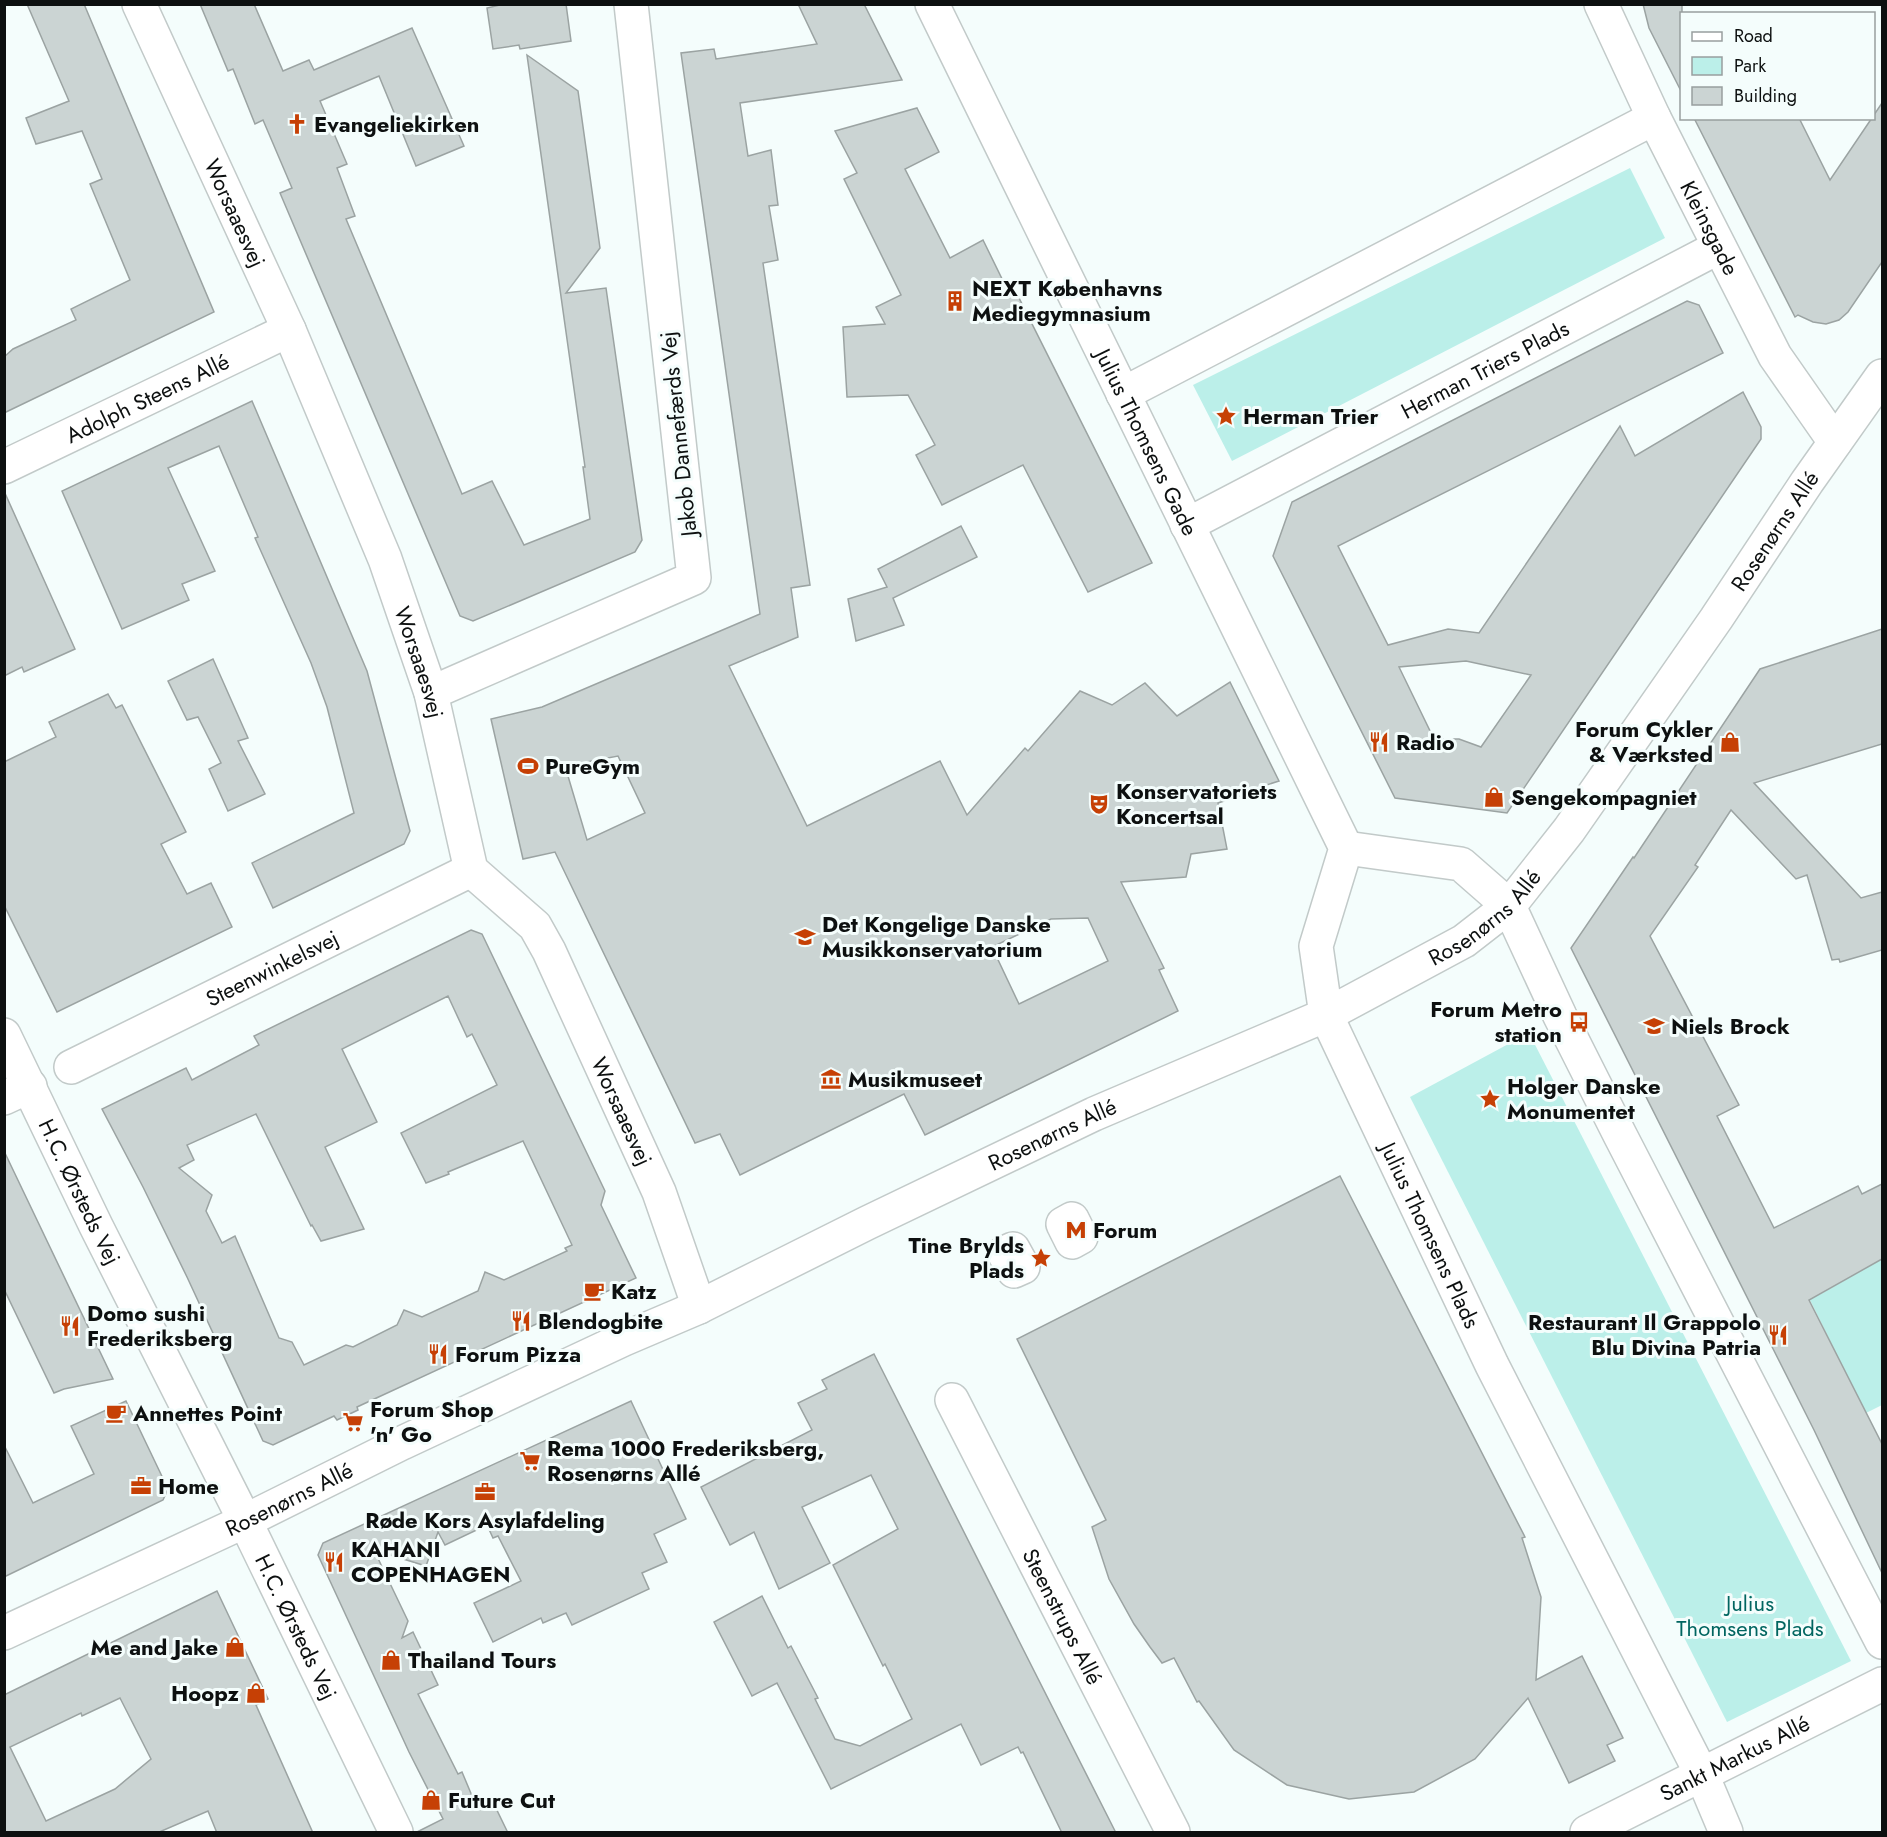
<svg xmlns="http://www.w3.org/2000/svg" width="1887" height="1837" font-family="Jost,sans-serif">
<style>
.green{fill:#bbefe9}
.building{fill:#cbd4d3;stroke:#9ba3a2;stroke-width:1.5;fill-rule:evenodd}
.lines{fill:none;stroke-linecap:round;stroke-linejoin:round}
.minor-casing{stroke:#c2cac9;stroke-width:36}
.minor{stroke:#fff;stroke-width:33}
.labels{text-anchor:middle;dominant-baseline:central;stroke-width:6;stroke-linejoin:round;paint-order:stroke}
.poi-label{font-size:22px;font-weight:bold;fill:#0d1010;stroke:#f4fdfc;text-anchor:start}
.street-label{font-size:22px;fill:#0d1010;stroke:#f4fdfc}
.park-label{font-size:22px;fill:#006560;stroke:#f4fdfc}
</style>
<rect width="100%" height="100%" fill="#f4fdfc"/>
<g class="green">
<polygon points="1630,168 1665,238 1232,461 1193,385"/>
<polygon points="1529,1033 1851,1661 1727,1722 1410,1097"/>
<polygon points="1882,1259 1882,1405 1866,1413 1806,1292 1819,1295"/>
</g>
<g class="building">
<polygon points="27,4 84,4 214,312 4,413 4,357 13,349 76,320 71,309 130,280 90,184 102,179 82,131 36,144 26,118 69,101"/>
<polygon points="200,4 254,4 283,71 309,60 314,70 412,28 464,146 416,166 379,76 320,101 347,164 337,168 355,216 346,219 462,494 492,481 524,545 590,519 583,467 585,467 527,55 578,91 600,248 566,293 606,288 642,540 635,552 473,621 460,616 280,193 292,188 263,120 255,124 233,69 228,71"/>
<polygon points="504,4 566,4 571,41 520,49 519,45 493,49 487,8"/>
<path d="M798,4H864L902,80L740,103L748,156L771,150L778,205L769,206L778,260L763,263L810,585L791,588L798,637L729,666L807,826L940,761L967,815L1025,748L1028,751L1080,691L1112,705L1145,683L1177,716L1230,682L1279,781L1254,789L1256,791L1218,803L1227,849L1191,854L1186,877L1121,882L1164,968L1159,970L1178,1011L925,1135L904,1094L740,1175L720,1134L695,1143L555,852L523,859L491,719L542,707L760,614L681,53L714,49L716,59L817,44ZM618,756L645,813L587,840L565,766ZM1088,918L1108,961L1019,1004L992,947L1051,919Z"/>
<polygon points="1643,4 1682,4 1682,93 1649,28"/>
<polygon points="1882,103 1882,262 1848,312 1839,320 1826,324 1813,322 1798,315 1795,317 1694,118 1799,118 1830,180"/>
<polygon points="917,108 939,152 905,169 950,258 983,240 1008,291 1014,288 1152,563 1088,592 1023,465 942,505 916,455 935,445 908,395 847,397 843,327 885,324 876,307 901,295 844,179 857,173 835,131"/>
<path d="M1687,301L1699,305L1723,353L1338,546L1388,645L1448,629L1479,633L1620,426L1635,456L1743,392L1761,427V439L1507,813L1395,798L1273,556L1292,502ZM1466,661L1531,675L1481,747L1459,739H1434L1399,667Z"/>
<polygon points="252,401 367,671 410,831 404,844 273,908 252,863 354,813 327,707 311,663 255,538 258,537 219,446 168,468 215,571 182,584 189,600 122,629 62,491"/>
<polygon points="4,491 75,649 24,672 22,667 4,676"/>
<polygon points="961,526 977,557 893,598 904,625 856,641 848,599 887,587 878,569"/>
<polygon points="1882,629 1882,744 1754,783 1861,898 1882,892 1882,950 1840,962 1839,959 1832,960 1807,875 1796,879 1731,810 1695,865 1698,867 1650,936 1739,1105 1717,1116 1774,1228 1858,1186 1862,1194 1882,1184 1882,1259 1809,1300 1882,1444 1882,1573 1814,1430 1571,948 1633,857 1634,858 1760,669"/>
<polygon points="213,659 248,738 238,741 265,794 228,811 209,769 221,763 198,717 187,720 168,681"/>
<polygon points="108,694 116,708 122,705 186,832 161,844 175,871 187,894 211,883 232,927 57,1012 4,905 4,762 56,737 49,722"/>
<path d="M471,930L482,934L605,1191L601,1205L636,1278L357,1407L358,1410L337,1420L334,1416L273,1445L263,1441L187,1277L143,1187L102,1109L186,1068L192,1080L259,1045L254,1036ZM448,996L467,1037L472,1034L497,1085L401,1133L426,1183L449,1174L448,1172L523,1141L572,1245L565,1248L567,1251L504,1280L485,1272L478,1291L422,1317L404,1310L397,1325L353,1347L346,1345L304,1365L292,1342L279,1338L235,1236L222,1243L206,1211L212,1195L179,1168L194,1160L187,1145L256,1114L311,1226L312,1225L321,1241L364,1229L325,1147L377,1122L342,1049Z"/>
<polygon points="4,1151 113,1379 64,1389 54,1393 4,1289"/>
<polygon points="1340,1176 1525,1537 1522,1538 1541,1597 1536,1680 1582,1656 1623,1738 1607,1745 1615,1761 1569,1783 1528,1698 1475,1759 1414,1792 1349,1799 1287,1785 1234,1750 1199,1701 1197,1702 1174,1658 1162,1663 1150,1647 1134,1624 1109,1579 1092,1527 1106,1520 1017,1339"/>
<polygon points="874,1354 1116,1833 1062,1833 1023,1752 1021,1753 1018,1747 981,1765 961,1724 831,1789 777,1683 752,1696 714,1622 762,1596 788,1648 791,1646 818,1698 815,1699 835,1739 860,1746 912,1719 885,1664 883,1666 833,1565 898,1529 871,1475 802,1507 830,1563 779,1589 754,1532 730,1545 701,1487 812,1430 798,1403 827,1389 822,1380"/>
<polygon points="126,1401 168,1489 163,1500 4,1577 4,1445 33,1503 94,1474 71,1426"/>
<polygon points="631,1401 686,1519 654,1534 667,1562 642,1573 649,1589 572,1625 566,1613 543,1623 541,1618 493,1642 474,1603 521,1581 498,1536 493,1538 487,1525 445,1545 438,1532 426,1566 374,1550 408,1621 402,1638 413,1632 438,1685 418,1694 458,1774 462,1772 475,1803 490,1796 508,1833 415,1833 443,1819 409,1752 318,1555 323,1543"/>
<path d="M217,1591L268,1699L256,1705L313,1833H217L208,1811L157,1833H4V1695ZM120,1698L151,1759L115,1789L46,1821L10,1747L81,1713L82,1716Z"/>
</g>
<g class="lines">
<g class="minor-casing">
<g id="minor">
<path id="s1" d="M139,4L289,330L385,559L431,693L471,870L535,926L549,951L659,1192L699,1307"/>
<path id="s2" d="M932,4L1346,848L1316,946L1326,1015L1492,1365L1702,1775L1726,1832"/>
<path id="s3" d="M1601,4L1654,118L1775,356L1835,442"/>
<polyline points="1123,394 1654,118"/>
<path id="s4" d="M4,467L289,330"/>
<path id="s5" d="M1187,525L1719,247"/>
<polyline points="431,693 694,578 631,4"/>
<polyline points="1346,848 1461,864 1509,906 1560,1016 1620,1135 1882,1642"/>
<path id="s6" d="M4,1035L96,1226L245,1521L396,1832"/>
<path id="s7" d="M71,1067L471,870"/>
<polyline points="4,1098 30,1086"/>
<polygon points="1072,1219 1081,1237 1072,1242 1063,1224"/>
<polygon points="1013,1249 1023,1267 1014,1271 1004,1253"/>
<path id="s8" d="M952,1400L1173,1832"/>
<path id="s9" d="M4,1633L245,1521L402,1443L624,1339L699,1307L867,1223L1094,1114L1326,1015L1464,941L1509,906L1569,830L1716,619L1807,482L1882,376"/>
<path id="s10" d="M1587,1832L1882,1684"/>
</g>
</g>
<use href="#minor" class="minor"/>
</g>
<defs>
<g id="church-bare" transform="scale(1.62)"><path d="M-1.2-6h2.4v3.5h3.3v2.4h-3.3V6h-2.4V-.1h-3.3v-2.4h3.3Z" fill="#c64005" stroke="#f4fdfc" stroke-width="2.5" paint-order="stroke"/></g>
<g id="building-bare" transform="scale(1.62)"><path d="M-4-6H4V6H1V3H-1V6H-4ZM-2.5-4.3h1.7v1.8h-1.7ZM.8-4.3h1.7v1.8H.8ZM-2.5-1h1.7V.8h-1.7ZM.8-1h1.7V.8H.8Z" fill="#c64005" stroke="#f4fdfc" stroke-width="2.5" paint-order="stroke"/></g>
<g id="sight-bare" transform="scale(1.62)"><path d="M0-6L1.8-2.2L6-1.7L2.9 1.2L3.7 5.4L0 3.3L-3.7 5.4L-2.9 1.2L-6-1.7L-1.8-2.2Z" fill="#c64005" stroke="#f4fdfc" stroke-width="2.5" paint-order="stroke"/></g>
<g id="restaurant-bare" transform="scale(1.62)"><path d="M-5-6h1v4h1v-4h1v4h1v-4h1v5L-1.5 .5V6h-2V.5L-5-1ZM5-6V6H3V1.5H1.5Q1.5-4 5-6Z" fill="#c64005" stroke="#f4fdfc" stroke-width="2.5" paint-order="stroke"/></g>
<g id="shop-bare" transform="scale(1.62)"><path d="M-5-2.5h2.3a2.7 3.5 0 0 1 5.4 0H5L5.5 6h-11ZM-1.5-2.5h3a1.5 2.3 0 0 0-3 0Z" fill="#c64005" stroke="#f4fdfc" stroke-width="2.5" paint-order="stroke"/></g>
<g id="stadium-bare" transform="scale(1.62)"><path d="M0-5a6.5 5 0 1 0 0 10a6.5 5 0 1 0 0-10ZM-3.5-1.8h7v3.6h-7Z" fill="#c64005" stroke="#f4fdfc" stroke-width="2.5" paint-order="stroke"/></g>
<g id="theatre-bare" transform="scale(1.62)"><path d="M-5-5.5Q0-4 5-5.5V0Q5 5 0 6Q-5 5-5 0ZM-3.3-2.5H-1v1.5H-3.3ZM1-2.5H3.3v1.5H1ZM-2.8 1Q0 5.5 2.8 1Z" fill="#c64005" stroke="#f4fdfc" stroke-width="2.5" paint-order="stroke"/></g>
<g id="university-bare" transform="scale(1.62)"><path d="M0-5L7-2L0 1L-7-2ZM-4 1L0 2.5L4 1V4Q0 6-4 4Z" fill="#c64005" stroke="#f4fdfc" stroke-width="2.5" paint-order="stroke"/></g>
<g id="bus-bare" transform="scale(1.62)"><path d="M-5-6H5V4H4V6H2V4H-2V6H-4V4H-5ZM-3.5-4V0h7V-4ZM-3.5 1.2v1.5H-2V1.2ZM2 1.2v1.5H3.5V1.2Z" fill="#c64005" stroke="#f4fdfc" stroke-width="2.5" paint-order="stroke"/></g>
<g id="museum-bare" transform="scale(1.62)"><path d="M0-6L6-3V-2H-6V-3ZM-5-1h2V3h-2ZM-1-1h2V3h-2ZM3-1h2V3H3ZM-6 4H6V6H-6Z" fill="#c64005" stroke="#f4fdfc" stroke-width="2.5" paint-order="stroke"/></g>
<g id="metro-bare" transform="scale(1.62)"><path d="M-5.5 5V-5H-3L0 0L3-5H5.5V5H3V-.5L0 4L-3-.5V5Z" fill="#c64005" stroke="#f4fdfc" stroke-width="2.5" paint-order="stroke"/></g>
<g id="cafe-bare" transform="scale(1.62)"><path d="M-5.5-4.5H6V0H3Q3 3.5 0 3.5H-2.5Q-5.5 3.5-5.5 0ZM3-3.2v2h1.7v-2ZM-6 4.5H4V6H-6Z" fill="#c64005" stroke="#f4fdfc" stroke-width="2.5" paint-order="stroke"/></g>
<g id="supermarket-bare" transform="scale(1.62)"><path d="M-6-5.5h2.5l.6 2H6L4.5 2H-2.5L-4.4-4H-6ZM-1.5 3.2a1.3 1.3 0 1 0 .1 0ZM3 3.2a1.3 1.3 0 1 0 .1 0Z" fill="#c64005" stroke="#f4fdfc" stroke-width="2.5" paint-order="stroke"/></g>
<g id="office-bare" transform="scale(1.62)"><path d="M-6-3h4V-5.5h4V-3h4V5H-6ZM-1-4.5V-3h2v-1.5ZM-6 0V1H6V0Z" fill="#c64005" stroke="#f4fdfc" stroke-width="2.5" paint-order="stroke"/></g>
</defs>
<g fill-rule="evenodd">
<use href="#church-bare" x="297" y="124"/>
<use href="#building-bare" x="955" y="301"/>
<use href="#sight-bare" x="1226" y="416"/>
<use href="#restaurant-bare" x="1379" y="742"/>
<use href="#shop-bare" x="1730" y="742"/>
<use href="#stadium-bare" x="528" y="766"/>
<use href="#shop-bare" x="1494" y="797"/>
<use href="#theatre-bare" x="1099" y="804"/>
<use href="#university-bare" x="805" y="937"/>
<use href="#bus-bare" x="1579" y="1022"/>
<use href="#university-bare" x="1654" y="1026"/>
<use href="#museum-bare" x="831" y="1079"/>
<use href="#sight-bare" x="1490" y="1099"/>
<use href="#metro-bare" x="1076" y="1230"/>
<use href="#sight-bare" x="1041" y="1258"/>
<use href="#cafe-bare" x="594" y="1291"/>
<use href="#restaurant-bare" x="521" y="1321"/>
<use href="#restaurant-bare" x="70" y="1326"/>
<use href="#restaurant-bare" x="1778" y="1335"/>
<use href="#restaurant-bare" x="438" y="1354"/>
<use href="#cafe-bare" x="116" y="1413"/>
<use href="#supermarket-bare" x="353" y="1422"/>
<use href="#supermarket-bare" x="530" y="1461"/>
<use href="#office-bare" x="141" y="1486"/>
<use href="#office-bare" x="485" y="1492"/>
<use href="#restaurant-bare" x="334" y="1562"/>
<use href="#shop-bare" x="235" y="1647"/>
<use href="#shop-bare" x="391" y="1660"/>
<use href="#shop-bare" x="256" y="1693"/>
<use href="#shop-bare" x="431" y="1800"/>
</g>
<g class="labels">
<g class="poi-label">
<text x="314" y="124">Evangeliekirken</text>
<text x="972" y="288">NEXT Københavns<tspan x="972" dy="25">Mediegymnasium</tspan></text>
<text x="1243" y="416">Herman Trier</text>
<text x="1713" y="729" text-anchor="end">Forum Cykler<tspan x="1713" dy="25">&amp; Værksted</tspan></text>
<text x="1396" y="742">Radio</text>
<text x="545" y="766">PureGym</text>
<text x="1116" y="791">Konservatoriets<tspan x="1116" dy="25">Koncertsal</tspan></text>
<text x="1511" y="797">Sengekompagniet</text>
<text x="822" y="924">Det Kongelige Danske<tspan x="822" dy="25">Musikkonservatorium</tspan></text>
<text x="1562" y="1009" text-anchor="end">Forum Metro<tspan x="1562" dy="25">station</tspan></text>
<text x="1671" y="1026">Niels Brock</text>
<text x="848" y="1079">Musikmuseet</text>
<text x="1507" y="1086">Holger Danske<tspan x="1507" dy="25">Monumentet</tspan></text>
<text x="1093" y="1230">Forum</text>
<text x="1024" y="1245" text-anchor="end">Tine Brylds<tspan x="1024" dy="25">Plads</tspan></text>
<text x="611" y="1291">Katz</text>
<text x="87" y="1313">Domo sushi<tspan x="87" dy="25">Frederiksberg</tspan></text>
<text x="538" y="1321">Blendogbite</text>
<text x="1761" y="1322" text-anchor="end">Restaurant Il Grappolo<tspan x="1761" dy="25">Blu Divina Patria</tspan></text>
<text x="455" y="1354">Forum Pizza</text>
<text x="370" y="1409">Forum Shop<tspan x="370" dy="25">'n' Go</tspan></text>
<text x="133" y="1413">Annettes Point</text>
<text x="547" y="1448">Rema 1000 Frederiksberg,<tspan x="547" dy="25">Rosenørns Allé</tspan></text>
<text x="158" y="1486">Home</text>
<text x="485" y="1520" text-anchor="middle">Røde Kors Asylafdeling</text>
<text x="351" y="1549">KAHANI<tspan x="351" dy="25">COPENHAGEN</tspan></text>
<text x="218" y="1647" text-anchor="end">Me and Jake</text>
<text x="408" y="1660">Thailand Tours</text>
<text x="239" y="1693" text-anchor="end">Hoopz</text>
<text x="448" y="1800">Future Cut</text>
</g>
<g class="street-label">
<text stroke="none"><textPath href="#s1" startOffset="230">Worsaaesvej</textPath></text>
<text stroke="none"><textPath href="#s3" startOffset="249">Kleinsgade</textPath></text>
<text stroke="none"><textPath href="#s5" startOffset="336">Herman Triers Plads</textPath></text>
<text stroke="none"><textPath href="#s4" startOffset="159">Adolph Steens Allé</textPath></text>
<text transform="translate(678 434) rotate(-96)">Jakob Dannefærds Vej</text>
<text stroke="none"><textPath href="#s2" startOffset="488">Julius Thomsens Gade</textPath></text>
<text stroke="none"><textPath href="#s9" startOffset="2133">Rosenørns Allé</textPath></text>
<text stroke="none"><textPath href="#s1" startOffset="716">Worsaaesvej</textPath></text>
<text stroke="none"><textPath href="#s9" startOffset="1647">Rosenørns Allé</textPath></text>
<text stroke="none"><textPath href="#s7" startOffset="224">Steenwinkelsvej</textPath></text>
<text stroke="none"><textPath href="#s1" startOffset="1220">Worsaaesvej</textPath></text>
<text stroke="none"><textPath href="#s9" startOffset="1161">Rosenørns Allé</textPath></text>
<text stroke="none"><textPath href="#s6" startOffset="174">H.C. Ørsteds Vej</textPath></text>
<text stroke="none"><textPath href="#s2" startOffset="1356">Julius Thomsens Plads</textPath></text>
<text stroke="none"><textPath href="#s9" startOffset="315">Rosenørns Allé</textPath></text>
<text stroke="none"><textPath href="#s8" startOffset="243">Steenstrups Allé</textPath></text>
<text stroke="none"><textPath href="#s6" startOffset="660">H.C. Ørsteds Vej</textPath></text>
<text stroke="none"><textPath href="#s10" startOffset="165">Sankt Markus Allé</textPath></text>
</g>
<g class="park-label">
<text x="1750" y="1603">Julius<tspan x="1750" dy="25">Thomsens Plads</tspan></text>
</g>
</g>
<rect width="1887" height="1837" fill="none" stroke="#0d1010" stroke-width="12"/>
<rect x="1680" y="12" width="195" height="108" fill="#f4fdfc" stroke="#989e9e" stroke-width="1.5"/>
<rect x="1692" y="32" width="30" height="9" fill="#ffffff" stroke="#989e9e" stroke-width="1.5"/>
<text x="1734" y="42" font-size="18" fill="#0d1010">Road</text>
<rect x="1692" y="57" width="30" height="18" fill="#bbefe9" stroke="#989e9e" stroke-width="1.5"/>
<text x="1734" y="72" font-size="18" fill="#0d1010">Park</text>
<rect x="1692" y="87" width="30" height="18" fill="#cbd4d3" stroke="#989e9e" stroke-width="1.5"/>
<text x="1734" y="102" font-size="18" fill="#0d1010">Building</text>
</svg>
